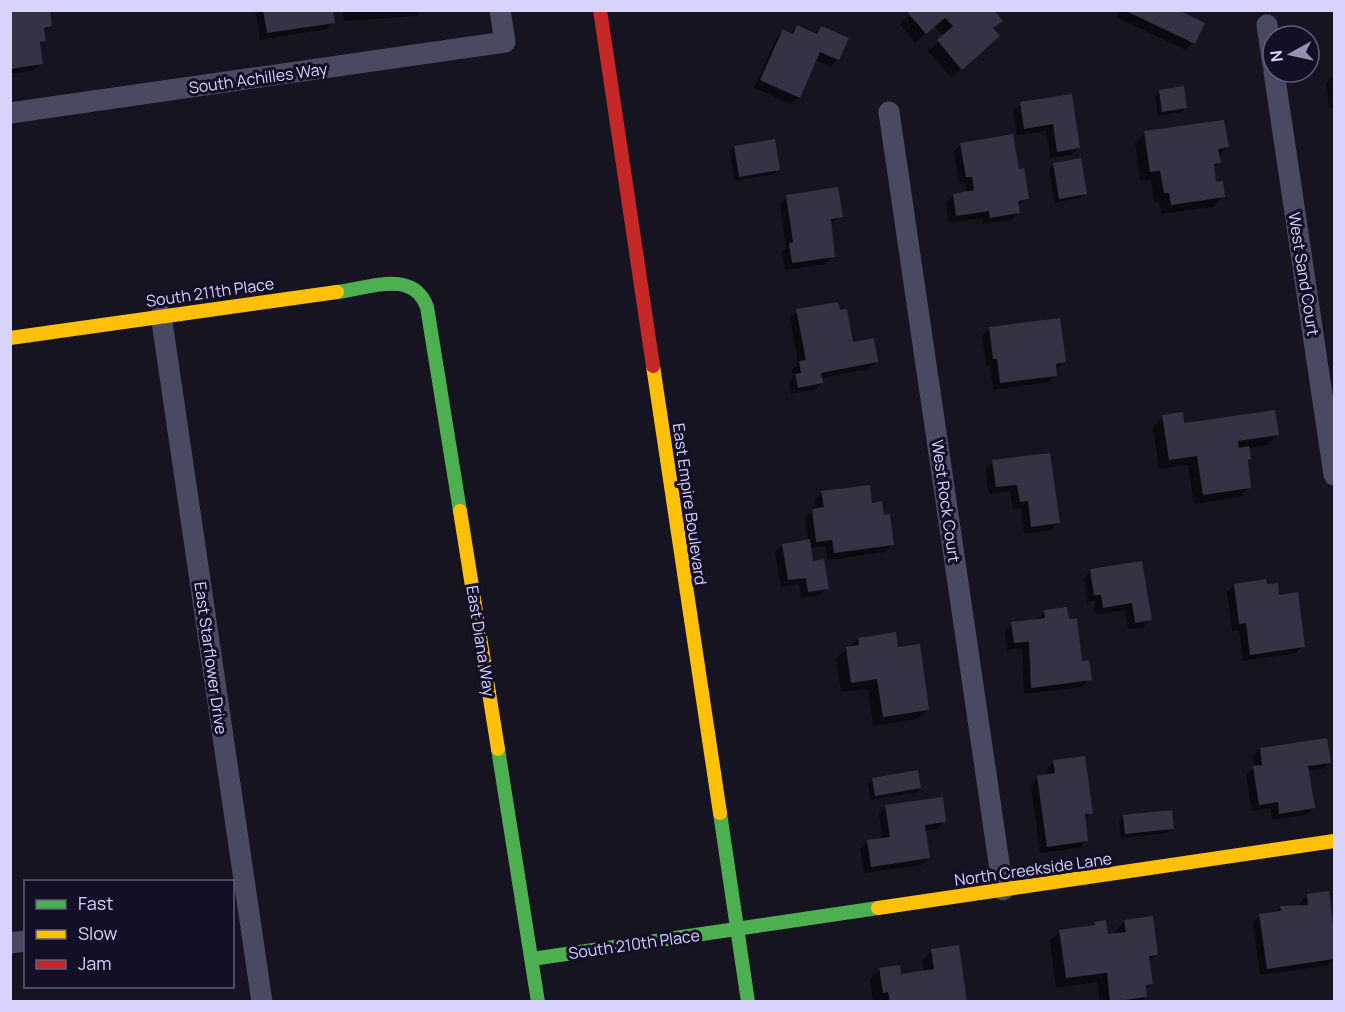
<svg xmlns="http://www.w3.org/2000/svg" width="1345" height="1012" font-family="Manrope,sans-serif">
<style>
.shadow{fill:#0007}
.building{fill:#343243}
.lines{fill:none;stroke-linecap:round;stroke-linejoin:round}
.street{stroke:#4a4962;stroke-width:21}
.fast{stroke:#4caf50;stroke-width:14}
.slow{stroke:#ffc107;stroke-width:14}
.jam{stroke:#c62828;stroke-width:14}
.labels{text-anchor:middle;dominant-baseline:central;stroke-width:6;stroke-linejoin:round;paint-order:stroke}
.street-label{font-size:16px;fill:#d9d4ff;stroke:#130f26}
</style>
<rect width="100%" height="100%" fill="#161421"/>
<g class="shadow">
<polygon points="10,10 51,26 43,33 44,41 39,46 42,63 34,70 10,74"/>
<polygon points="255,10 331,10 333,22 326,29 260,40"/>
<polygon points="343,10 422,10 417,16 344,21"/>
<polygon points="914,10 1000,21 992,29 988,46 951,78 928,51 944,36 935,26 915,43 900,24"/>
<polygon points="1119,10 1174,10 1193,43 1186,50 1116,17"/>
<polygon points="797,27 814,34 821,28 838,59 831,66 815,60 799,97 791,104 754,88 776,39 783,31 790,34"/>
<polygon points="1334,74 1334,107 1329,108 1326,83"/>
<polygon points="1183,88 1186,108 1181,112 1158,116 1155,97 1159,92"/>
<polygon points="1071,96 1079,148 1071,155 1050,158 1046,131 1017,135 1013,111 1021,104"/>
<polygon points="1145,133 1227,147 1218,156 1219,162 1213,168 1215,183 1223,197 1213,207 1161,214 1159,202 1154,202 1151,180 1140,181 1135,143"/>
<polygon points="961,144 1017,170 1028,198 1017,206 1018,212 1011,220 983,224 982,218 949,223 946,203 954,195 967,193 965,183 959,184 954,151"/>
<polygon points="735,147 778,169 774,174 735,181 730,152"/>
<polygon points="1054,165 1085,194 1081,198 1055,203 1049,169"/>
<polygon points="787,197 841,216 830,224 833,256 826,264 785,270 782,252 786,248 780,204"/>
<polygon points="797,311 852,344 877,362 869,369 821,378 822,383 814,390 791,394 789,383 794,378 792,370 798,364 790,318"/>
<polygon points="989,329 1064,362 1055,370 1056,375 1048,382 993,390 990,365 986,366 982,336"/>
<polygon points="1163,417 1183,424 1277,435 1267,445 1248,448 1246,462 1250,487 1240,497 1194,504 1188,465 1159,469 1153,427"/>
<polygon points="993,462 1058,523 1051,530 1024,534 1021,508 1013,509 1010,491 989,494 985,469"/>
<polygon points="822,493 871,504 883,516 892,545 885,552 827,560 826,546 810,548 812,563 827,588 820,595 801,598 799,584 781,587 775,552 783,545 808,541 805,517 816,510 815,500"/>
<polygon points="1141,563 1150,619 1143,627 1128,629 1125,610 1096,615 1094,601 1087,602 1084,578 1091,571"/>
<polygon points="1234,585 1266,586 1278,597 1304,646 1296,653 1243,661 1239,630 1232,631 1227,592"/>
<polygon points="1044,612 1090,679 1083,687 1024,694 1022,648 1007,650 1005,631 1012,624 1037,619"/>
<polygon points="858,639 897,648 928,710 918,719 873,726 868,689 841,692 836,658"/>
<polygon points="1260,749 1329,762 1322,769 1308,771 1313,808 1306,815 1272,820 1271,808 1252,811 1246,775 1255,767 1253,756"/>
<polygon points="1054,761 1091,813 1084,820 1086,841 1079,848 1040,853 1031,785 1038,777 1047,776 1047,769"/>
<polygon points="873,780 920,788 915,793 870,800 868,784"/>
<polygon points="886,806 945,821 938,829 925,831 929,858 921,865 864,873 860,849 868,842 882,840 879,814"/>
<polygon points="1124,817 1173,828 1168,833 1121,838 1119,821"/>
<polygon points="1307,895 1334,937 1334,958 1326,966 1260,975 1253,923 1260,916 1274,914 1281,907 1301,908 1300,903"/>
<polygon points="1125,921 1156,955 1148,963 1151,984 1145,990 1146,997 1141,1002 1100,1002 1097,982 1056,988 1050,941 1060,931 1091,927 1095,923 1107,936 1116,935 1115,931"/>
<polygon points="932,950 965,1002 873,1002 870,979 880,969 900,975 924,972 922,960"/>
</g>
<g class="building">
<polygon points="10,10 50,10 52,26 44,28 46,41 40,42 43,64 10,69"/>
<polygon points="263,10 333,10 335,23 267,33"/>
<polygon points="911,10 994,10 1003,21 993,28 1000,36 962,70 937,40 953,26 945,18 926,34 908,13"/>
<polygon points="1124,10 1178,10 1205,23 1195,44"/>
<polygon points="797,25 817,34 821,26 849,38 839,60 820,52 800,98 760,80 783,29 793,34"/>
<polygon points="1184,86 1187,108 1162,112 1159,90"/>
<polygon points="1072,94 1080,148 1057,152 1053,124 1024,129 1020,102"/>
<polygon points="1224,120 1229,147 1218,149 1221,163 1214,164 1216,182 1223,181 1225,197 1171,205 1169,193 1164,193 1160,171 1150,172 1144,131"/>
<polygon points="1013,134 1019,169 1024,168 1029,199 1018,201 1020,213 990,218 989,211 956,216 953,194 974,190 972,177 966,177 960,143"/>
<polygon points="775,139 780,170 739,177 734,146"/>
<polygon points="1081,158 1087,194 1059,199 1053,163"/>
<polygon points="838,187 843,217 831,219 835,257 792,263 789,243 793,242 786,195"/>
<polygon points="838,302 840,310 847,309 853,342 874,338 878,362 821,373 823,383 798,388 795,374 801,373 799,361 806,360 796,309"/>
<polygon points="1060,318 1066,362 1056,364 1057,376 1000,383 997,359 993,359 989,327"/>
<polygon points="1275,410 1279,435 1238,441 1239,448 1249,446 1251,459 1248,460 1251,488 1203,495 1197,456 1169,460 1162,415 1183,412 1184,423"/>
<polygon points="1050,453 1060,523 1031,527 1028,501 1020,502 1017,485 996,487 992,460"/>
<polygon points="870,485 872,503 882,501 884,515 890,514 894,545 834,553 832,540 816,542 812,509 824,507 821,491"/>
<polygon points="810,539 813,561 824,559 829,589 808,592 806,578 788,580 782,544"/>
<polygon points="1142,561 1152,620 1135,623 1132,603 1103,608 1101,595 1094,595 1090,569"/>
<polygon points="1266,579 1267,584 1278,583 1279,595 1298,592 1305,647 1250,655 1246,623 1239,624 1234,584"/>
<polygon points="1067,607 1069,619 1077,618 1082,661 1089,660 1092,680 1031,688 1029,642 1014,643 1011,622 1045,618 1044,610"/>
<polygon points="896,632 898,647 920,644 929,710 883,717 877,679 851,683 846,647 859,645 858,638"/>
<polygon points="1327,738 1331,763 1308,766 1315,808 1279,814 1278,802 1259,805 1253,766 1262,765 1260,748"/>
<polygon points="1085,756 1093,814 1085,814 1088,841 1047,847 1037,776 1055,773 1053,760"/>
<polygon points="918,770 921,788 875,796 872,778"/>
<polygon points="943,797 946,822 925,825 930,858 871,867 867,840 890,837 885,805"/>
<polygon points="1172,810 1174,829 1125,834 1123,815"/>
<polygon points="1329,891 1334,932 1334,959 1267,969 1259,914 1281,911 1280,906 1308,905 1307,894"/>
<polygon points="1153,916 1158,955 1149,956 1153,984 1146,985 1147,997 1110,1002 1107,973 1066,978 1059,930 1095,925 1094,922 1106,920 1108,934 1126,932 1124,920"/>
<polygon points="959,945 967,1002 890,1002 888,992 883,993 879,968 900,965 901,974 934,969 931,949"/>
</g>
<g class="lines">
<g class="street">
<polyline points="1267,25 1273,65"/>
<polyline points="1274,72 1334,475"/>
<polyline points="889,112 1003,890"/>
<polyline points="10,113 505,42 500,10"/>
<polyline points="161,315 262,1002"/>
<polyline points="10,943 26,941"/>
</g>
<g class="fast">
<path d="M337,292C370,288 413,269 427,307L460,511"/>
<polyline points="498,749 538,1002"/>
<polyline points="720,813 748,1002"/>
<polyline points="532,959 878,908"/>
</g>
<g class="slow">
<polyline points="10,338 337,292"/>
<polyline points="653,366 720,813"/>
<polyline points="460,511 498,749"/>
<polyline points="878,908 1334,841"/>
</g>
<polyline class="jam" points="600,10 653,366"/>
</g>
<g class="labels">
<g class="street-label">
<text transform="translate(258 78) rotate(-8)">South Achilles Way</text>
<text transform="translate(1304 274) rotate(81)">West Sand Court</text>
<text transform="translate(210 292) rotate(-8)">South 211th Place</text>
<text transform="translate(946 501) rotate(82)">West Rock Court</text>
<text transform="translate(690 504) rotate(82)">East Empire Boulevard</text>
<text transform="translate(481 641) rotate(81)">East Diana Way</text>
<text transform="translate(211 658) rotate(82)">East Starflower Drive</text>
<text transform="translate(1033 869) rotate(-8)">North Creekside Lane</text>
<text transform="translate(634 944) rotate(-8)">South 210th Place</text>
</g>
</g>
<rect width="1345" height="1012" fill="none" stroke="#d9d4ff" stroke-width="24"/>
<rect x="24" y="880" width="210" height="108" fill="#130f26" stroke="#625e7d" stroke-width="1.5"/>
<rect x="36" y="900" width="30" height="9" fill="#4caf50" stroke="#625e7d" stroke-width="1.5"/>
<text x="78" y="910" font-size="18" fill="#d9d4ff">Fast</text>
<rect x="36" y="930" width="30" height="9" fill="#ffc107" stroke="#625e7d" stroke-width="1.5"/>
<text x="78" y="940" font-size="18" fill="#d9d4ff">Slow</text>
<rect x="36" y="960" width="30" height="9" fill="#c62828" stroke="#625e7d" stroke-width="1.5"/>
<text x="78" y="970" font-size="18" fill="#d9d4ff">Jam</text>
<g transform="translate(1291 54) rotate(262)"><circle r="28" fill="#130f26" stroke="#625e7d" stroke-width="1.5"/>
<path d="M0-4.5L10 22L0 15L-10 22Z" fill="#9591b1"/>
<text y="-9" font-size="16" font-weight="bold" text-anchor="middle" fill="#d9d4ff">N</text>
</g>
</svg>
